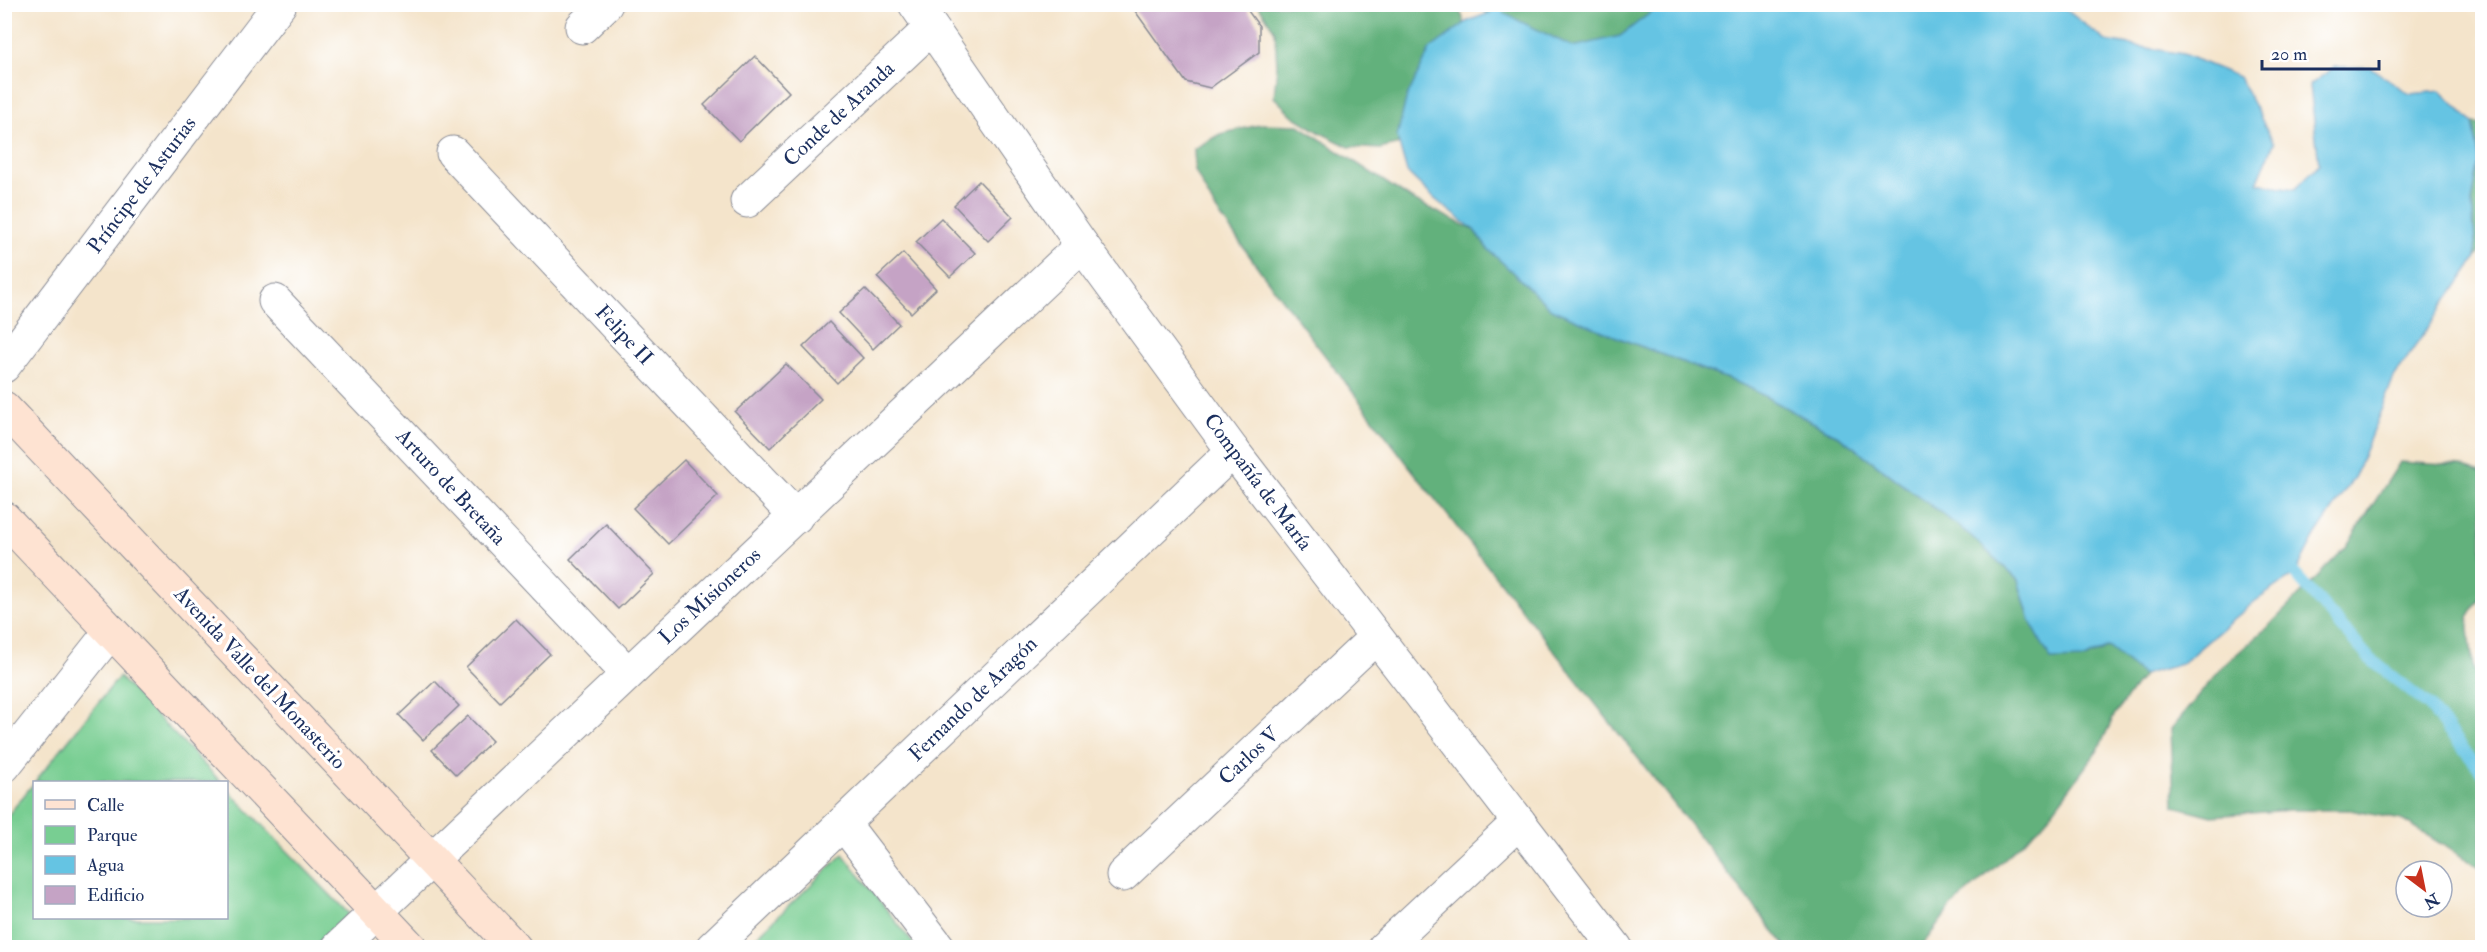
<svg xmlns="http://www.w3.org/2000/svg" width="2487" height="952" font-family="'IM FELL Double Pica',serif">
<style>
.green{fill:#78ce92;stroke:#4a7e78;stroke-width:1.5}
.forest{fill:#62b17c;stroke:#3e706d;stroke-width:1.5}
.water{fill:#65c4e3;stroke:#407aa0;stroke-width:1.5}
.lines{fill:none;stroke-linecap:round;stroke-linejoin:round}
.stream{stroke:#65c4e3;stroke-width:12}
.building{fill:#c5a3c5}
.street-casing{stroke:#888a94;stroke-width:35}
.secondary-casing{stroke:#888a94;stroke-width:35}
.street{stroke:#fff;stroke-width:33}
.secondary{stroke:#fee3d2;stroke-width:33}
.labels{text-anchor:middle;dominant-baseline:central;stroke-width:6;stroke-linejoin:round;paint-order:stroke}
.street-label{font-size:21px;fill:#1b2f5e;stroke:#fff}
</style>
<rect width="100%" height="100%" fill="#fff"/>
<filter id="ink" filterUnits="userSpaceOnUse"><feTurbulence type="fractalNoise" baseFrequency=".0167" numOctaves="2"/><feDisplacementMap in="SourceGraphic" scale="12" xChannelSelector="R" yChannelSelector="G"/><feConvolveMatrix kernelMatrix="1 2 1 2 8 2 1 2 1" color-interpolation-filters="sRGB"/></filter>
<filter id="wash" filterUnits="userSpaceOnUse"><feTurbulence type="fractalNoise" baseFrequency=".008" numOctaves="4" result="noise"/><feDisplacementMap in="SourceGraphic" scale="24" xChannelSelector="R" yChannelSelector="G"/><feGaussianBlur stdDeviation="1.35" result="paint"/><feColorMatrix in="noise" values="0 0 0 0 0 0 0 0 0 0 0 0 0 0 0 0 0 1.4 0 .05"/><feComposite in="paint" operator="in"/></filter>
<g filter="url(#wash)">
<rect width="100%" height="100%" fill="#f4e4cb"/>
<g class="green">
<polygon points="119,677 221,782 34,782 34,918 226,918 227,789 349,914 313,947 5,947 5,819"/>
<polygon points="843,854 916,947 746,947"/>
</g>
<g class="forest">
<polygon points="1258,5 1453,5 1462,15 1473,57 1408,142 1380,149 1349,147 1319,132 1293,116 1274,97 1277,66 1275,31"/>
<polygon points="1478,5 1670,5 1603,77 1498,22"/>
<polygon points="2473,123 2482,124 2482,250 2476,258 2472,203 2479,158"/>
<polygon points="1263,124 1299,125 1411,199 1474,230 1487,248 1619,338 1746,386 1840,437 1970,535 2018,580 2027,611 2084,659 2109,647 2143,675 2115,714 2098,750 2043,824 1951,907 1921,947 1786,947 1409,466 1262,273 1214,207 1195,171 1194,149 1220,134"/>
<polygon points="2400,462 2461,466 2482,473 2482,595 2468,618 2473,667 2482,683 2482,869 2402,820 2350,810 2290,810 2212,816 2174,806 2171,729 2222,667 2272,623 2346,547"/>
</g>
<polygon class="water" points="1662,4 2060,5 2106,41 2183,54 2239,77 2274,143 2257,183 2295,189 2319,164 2310,85 2334,67 2370,67 2410,94 2441,91 2473,123 2479,158 2472,203 2476,258 2394,377 2355,476 2315,536 2295,574 2254,602 2181,664 2143,675 2108,647 2084,659 2051,660 2030,621 2018,580 1970,535 1840,437 1746,386 1619,338 1551,309 1487,248 1474,230 1436,200 1407,172 1397,137 1406,99 1430,49 1468,21 1497,10 1573,47 1620,36"/>
<g class="lines">
<g class="stream">
<polyline points="1497,10 1497,4"/>
<polyline points="2295,574 2369,658 2429,706 2482,772"/>
</g>
</g>
<g id="blocks">
<g class="building">
<polygon points="1130,4 1243,4 1259,26 1259,52 1210,88 1186,82"/>
<polygon points="755,56 789,92 739,141 704,105"/>
<polygon points="979,181 1013,217 988,241 954,205"/>
<polygon points="941,218 975,253 950,277 916,242"/>
<polygon points="903,253 936,289 911,313 877,277"/>
<polygon points="865,289 899,324 873,349 839,313"/>
<polygon points="829,322 863,358 837,383 803,347"/>
<polygon points="786,364 821,399 770,448 735,412"/>
<polygon points="684,460 718,496 668,544 633,508"/>
<polygon points="606,524 654,574 618,609 570,559"/>
<polygon points="516,619 550,654 500,702 466,667"/>
<polygon points="435,681 459,706 423,740 399,715"/>
<polygon points="468,716 492,741 456,775 432,750"/>
</g>
</g>
</g>
<g filter="url(#ink)">
<use href="#blocks" fill-opacity="0" stroke="#888a94" stroke-width="1.5"/>
<g class="lines">
<g class="street-casing">
<g id="street">
<polyline points="915,4 1082,245 1233,451 1616,948"/>
<polyline points="582,27 606,4"/>
<polyline points="453,153 796,517"/>
<polyline points="747,201 931,28"/>
<polyline points="275,301 627,673"/>
<polyline points="4,366 280,4"/>
<polyline points="4,766 111,631"/>
<polyline points="843,823 939,948"/>
<polyline points="1123,875 1376,637"/>
<polyline points="338,948 1082,245"/>
<polyline points="712,948 1233,451"/>
<polyline points="1384,948 1519,822"/>
</g>
</g>
<g class="secondary-casing">
<g id="secondary">
<polyline points="4,408 515,948"/>
<polyline points="4,518 411,948"/>
</g>
</g>
<use href="#street" class="street"/>
<use href="#secondary" class="secondary"/>
</g>
</g>
<g class="labels">
<g class="street-label">
<text transform="translate(839 114) rotate(-43)">Conde de Aranda</text>
<text transform="translate(142 185) rotate(-53)">Príncipe de Asturias</text>
<text transform="translate(624 335) rotate(47)">Felipe II</text>
<text transform="translate(1258 482) rotate(53)">Compañía de María</text>
<text transform="translate(451 487) rotate(47)">Arturo de Bretaña</text>
<text transform="translate(710 596) rotate(-43)">Los Misioneros</text>
<text transform="translate(260 678) rotate(47)">Avenida Valle del Monasterio</text>
<text transform="translate(973 699) rotate(-44)">Fernando de Aragón</text>
<text transform="translate(1249 756) rotate(-43)">Carlos V</text>
</g>
</g>
<rect width="2487" height="952" fill="none" stroke="#fff" stroke-width="24"/>
<rect x="33" y="781" width="195" height="138" fill="#ffffff" stroke="#a4acbf" stroke-width="1.5"/>
<rect x="45" y="800" width="30" height="9" fill="#fee3d2" stroke="#a4acbf" stroke-width="1.5"/>
<text x="87" y="811" font-size="18" fill="#1b2f5e">Calle</text>
<rect x="45" y="826" width="30" height="18" fill="#78ce92" stroke="#a4acbf" stroke-width="1.5"/>
<text x="87" y="841" font-size="18" fill="#1b2f5e">Parque</text>
<rect x="45" y="856" width="30" height="18" fill="#65c4e3" stroke="#a4acbf" stroke-width="1.5"/>
<text x="87" y="871" font-size="18" fill="#1b2f5e">Agua</text>
<rect x="45" y="886" width="30" height="18" fill="#c5a3c5" stroke="#a4acbf" stroke-width="1.5"/>
<text x="87" y="901" font-size="18" fill="#1b2f5e">Edificio</text>
<g transform="translate(2424 889) rotate(148)"><circle r="28" fill="#ffffff" stroke="#a4acbf" stroke-width="1.5"/>
<path d="M0-4.5L10 22L0 15L-10 22Z" fill="#c8321e"/>
<text y="-9" font-size="16" font-weight="bold" text-anchor="middle" fill="#1b2f5e">N</text>
</g>
<path d="M2262 60v9h117v-9" fill="none" stroke="#1b2f5e" stroke-width="3"/>
<text x="2271" y="60" font-size="18" fill="#1b2f5e" stroke="#ffffff" stroke-width="4.5" paint-order="stroke">20 m</text>
</svg>
